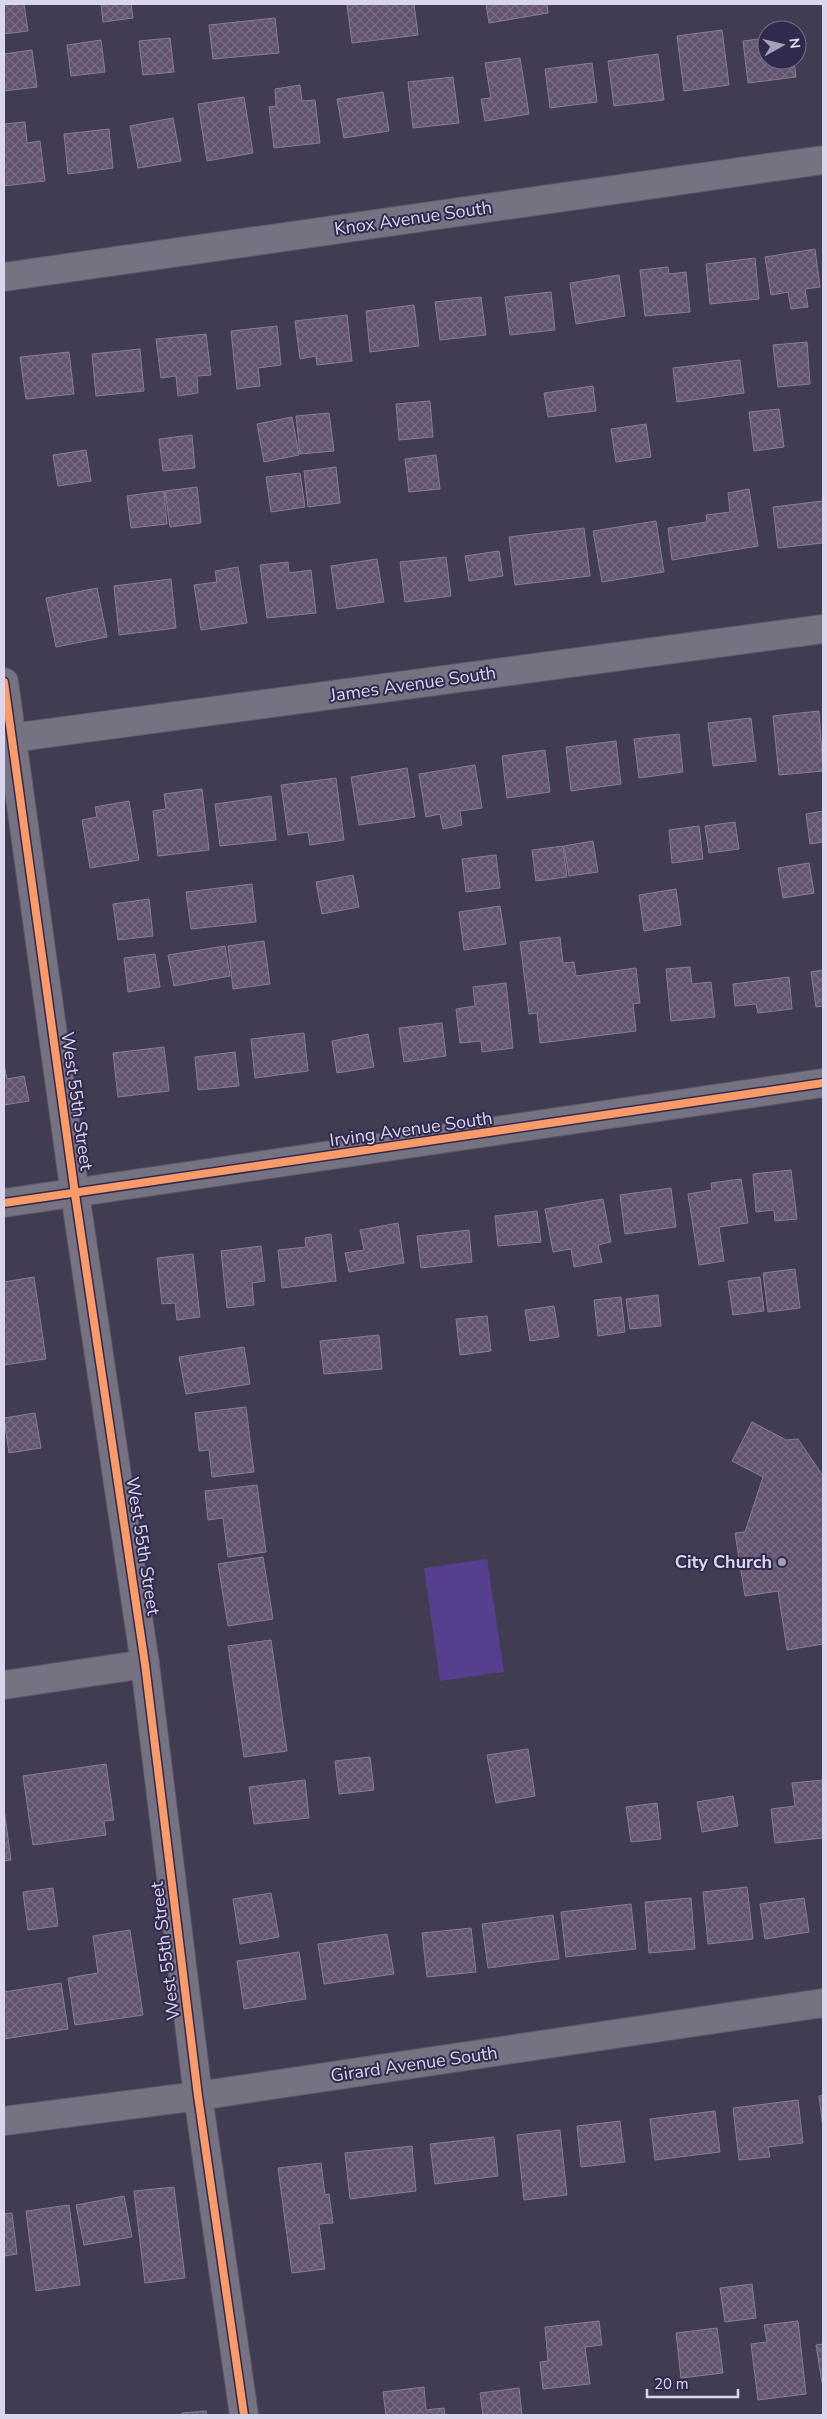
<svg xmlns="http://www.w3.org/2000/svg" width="827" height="2419" font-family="'Nunito Sans',sans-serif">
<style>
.pitch{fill:#563f8f}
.building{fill:url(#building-cross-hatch);stroke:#867f90}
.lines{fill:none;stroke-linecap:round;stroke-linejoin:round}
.minor-casing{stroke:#5c586a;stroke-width:30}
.minor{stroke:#757282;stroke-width:28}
.cycleway-casing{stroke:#32294e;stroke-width:11}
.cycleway{stroke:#fa9b69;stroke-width:8}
.poi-dot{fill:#a4a0b7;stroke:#32294e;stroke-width:2}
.labels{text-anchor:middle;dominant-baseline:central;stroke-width:4;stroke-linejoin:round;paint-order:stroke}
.street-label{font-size:18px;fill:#dad6ee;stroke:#32294e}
.poi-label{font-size:18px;font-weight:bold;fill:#dad6ee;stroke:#32294e;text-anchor:end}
</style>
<defs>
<pattern id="building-cross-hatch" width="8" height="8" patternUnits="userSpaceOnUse" patternTransform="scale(1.25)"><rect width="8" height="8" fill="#62546f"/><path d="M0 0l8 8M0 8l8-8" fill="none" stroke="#786c84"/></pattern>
</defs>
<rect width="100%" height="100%" fill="#413c51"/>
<polygon class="pitch" points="487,1559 504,1672 440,1681 424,1568"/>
<g class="building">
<polygon points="24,4 28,31 4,34 4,5"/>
<polygon points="101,4 131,4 133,18 103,22"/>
<polygon points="358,4 414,4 418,35 352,43 347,5"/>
<polygon points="486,4 547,4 548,13 489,23"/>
<polygon points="275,18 279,53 213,59 209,25"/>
<polygon points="722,30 729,85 684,91 677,36"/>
<polygon points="170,38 174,72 143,75 139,41"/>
<polygon points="767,38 767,60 794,60 796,77 748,83 743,41"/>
<polygon points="101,40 105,72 71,76 67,45"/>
<polygon points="32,50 37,87 4,91 4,54"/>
<polygon points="658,54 664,100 614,106 608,61"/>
<polygon points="520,58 529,114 485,121 481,99 491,98 485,63"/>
<polygon points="592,63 597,102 550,108 545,69"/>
<polygon points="453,77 459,123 413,128 408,82"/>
<polygon points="300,85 302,101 315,100 320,143 274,148 269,107 276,106 275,89"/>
<polygon points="383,92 389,131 344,138 337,99"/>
<polygon points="244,97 253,153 207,161 198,104"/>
<polygon points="173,118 181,161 138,168 130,126"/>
<polygon points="25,122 27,143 40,141 45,181 4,186 4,124"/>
<polygon points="109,129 113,168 68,174 64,134"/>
<polygon points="815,249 820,287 805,289 808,307 791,309 788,292 771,295 765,257"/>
<polygon points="755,258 759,299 710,304 706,264"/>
<polygon points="668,267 669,274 686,272 690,312 645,316 640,270"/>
<polygon points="619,275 625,316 576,324 570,283"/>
<polygon points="551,292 555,330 510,335 505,297"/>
<polygon points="481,297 486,335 440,340 435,302"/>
<polygon points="414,305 419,346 370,352 366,311"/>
<polygon points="347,315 352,361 317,365 316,356 300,359 295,321"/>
<polygon points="277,326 281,365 258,368 260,386 237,389 231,331"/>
<polygon points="206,334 211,375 197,376 198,393 178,396 176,376 161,378 156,339"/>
<polygon points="807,342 810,384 778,387 773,345"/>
<polygon points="140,349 144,391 96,396 92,354"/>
<polygon points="69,352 74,394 26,399 20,357"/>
<polygon points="740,360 744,393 677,402 673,368"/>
<polygon points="593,386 596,411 548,417 544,393"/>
<polygon points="430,401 433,437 399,440 396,404"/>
<polygon points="779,409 784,447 754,451 749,412"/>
<polygon points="329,413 334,451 300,454 296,416"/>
<polygon points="292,417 299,455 264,462 257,424"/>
<polygon points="646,424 651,457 616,462 611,429"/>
<polygon points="192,435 195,468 163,471 159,439"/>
<polygon points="86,450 91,481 58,486 53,455"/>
<polygon points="436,455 440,489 409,492 405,459"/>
<polygon points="336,467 340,503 308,507 304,471"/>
<polygon points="300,473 305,507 271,512 266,477"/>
<polygon points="197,487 201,523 170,527 165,491"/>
<polygon points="749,489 758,546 672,560 668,528 707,522 706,515 730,512 728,493"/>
<polygon points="164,491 167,524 131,528 127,496"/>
<polygon points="823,501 823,543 778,548 773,507"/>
<polygon points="656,521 664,572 602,582 593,531"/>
<polygon points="584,528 590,576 515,585 509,537"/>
<polygon points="499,551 503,576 469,581 465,556"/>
<polygon points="446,557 451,596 405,602 400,562"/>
<polygon points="377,559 384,602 337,609 331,566"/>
<polygon points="288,562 289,573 311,570 316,613 267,618 260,565"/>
<polygon points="238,567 247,623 201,630 194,585 217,582 215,571"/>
<polygon points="171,579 176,628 119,635 114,586"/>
<polygon points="97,588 107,637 56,647 46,598"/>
<polygon points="819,711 823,771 779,775 773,716"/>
<polygon points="751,718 756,761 713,766 708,723"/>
<polygon points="679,734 683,772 639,778 634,739"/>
<polygon points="616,741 621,784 571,791 566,747"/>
<polygon points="545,750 550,792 507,798 502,756"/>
<polygon points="475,765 482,808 460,811 462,825 443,829 440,814 426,817 419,774"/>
<polygon points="407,768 415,817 359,825 351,777"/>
<polygon points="336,778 344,840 310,845 308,832 288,835 281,785"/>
<polygon points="202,789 209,850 158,856 153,811 166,809 164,794"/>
<polygon points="271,796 276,840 220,846 215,804"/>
<polygon points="129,801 139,860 90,868 82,820 97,817 95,807"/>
<polygon points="823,811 823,842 810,844 806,814"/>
<polygon points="735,822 739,849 709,853 705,826"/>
<polygon points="699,826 703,859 672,863 669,830"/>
<polygon points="593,841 598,872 569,876 564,846"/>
<polygon points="563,846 567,877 536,881 532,850"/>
<polygon points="496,855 500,888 466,892 462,859"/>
<polygon points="809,863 814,893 783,898 778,868"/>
<polygon points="353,875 359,907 322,914 316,882"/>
<polygon points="252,884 256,922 191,929 186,892"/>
<polygon points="676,889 681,925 644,931 639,895"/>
<polygon points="149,899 153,936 118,940 113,904"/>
<polygon points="500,906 506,944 464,950 459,912"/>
<polygon points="560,937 563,963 574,962 576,976 636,968 640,1003 633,1004 636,1031 540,1043 537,1013 529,1014 520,942"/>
<polygon points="264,941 270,984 233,989 228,946"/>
<polygon points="225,946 230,976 174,986 168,955"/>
<polygon points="155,954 160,987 128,992 124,958"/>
<polygon points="690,967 692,984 711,982 715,1017 671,1021 666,969"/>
<polygon points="823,970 823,1006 816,1007 811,972"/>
<polygon points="789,977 792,1009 758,1013 756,1004 735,1006 733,984"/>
<polygon points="506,983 513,1048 482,1052 481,1041 460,1043 456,1009 475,1006 473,987"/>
<polygon points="442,1023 446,1056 404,1062 399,1028"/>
<polygon points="304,1033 308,1071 255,1078 251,1039"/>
<polygon points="368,1034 374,1067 337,1073 332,1041"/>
<polygon points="164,1047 169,1091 118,1097 113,1053"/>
<polygon points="235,1052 239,1086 198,1090 195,1057"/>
<polygon points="4,1064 7,1079 24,1076 29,1101 4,1105"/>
<polygon points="791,1170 797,1219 775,1221 774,1210 756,1212 753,1174"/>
<polygon points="741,1179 748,1223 719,1227 724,1261 699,1265 688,1194 712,1190 711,1183"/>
<polygon points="671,1188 676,1227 625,1234 620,1195"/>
<polygon points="603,1199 611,1242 598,1245 602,1262 574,1267 571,1249 553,1252 545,1209"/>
<polygon points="537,1211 541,1242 498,1246 495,1216"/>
<polygon points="398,1223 404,1263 349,1272 345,1253 364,1250 360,1230"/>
<polygon points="469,1230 472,1262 421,1268 417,1236"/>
<polygon points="331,1234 336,1281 282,1288 278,1250 306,1247 305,1238"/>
<polygon points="261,1246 265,1281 252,1283 254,1305 227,1308 221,1251"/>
<polygon points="193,1254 200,1317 177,1320 175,1303 162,1304 157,1258"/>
<polygon points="795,1269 800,1308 768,1312 763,1273"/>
<polygon points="34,1277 46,1359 4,1365 4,1282"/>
<polygon points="760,1277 764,1311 733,1315 728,1281"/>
<polygon points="658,1295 661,1326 630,1329 626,1299"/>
<polygon points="621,1297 625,1332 598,1336 594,1300"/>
<polygon points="554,1306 559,1337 530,1341 525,1310"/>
<polygon points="487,1316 491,1351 460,1355 456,1319"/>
<polygon points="379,1335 382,1369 324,1374 320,1341"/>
<polygon points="244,1347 250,1384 186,1394 179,1357"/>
<polygon points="246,1407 254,1472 212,1477 209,1450 199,1451 195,1413"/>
<polygon points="35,1413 41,1448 9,1453 4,1418"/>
<polygon points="752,1422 786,1440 798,1439 823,1476 823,1644 787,1650 778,1591 745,1596 735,1533 745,1532 763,1477 732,1461"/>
<polygon points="257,1485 266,1552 228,1557 223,1518 208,1520 205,1491"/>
<polygon points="263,1557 273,1619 228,1626 218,1564"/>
<polygon points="271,1640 287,1751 244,1757 228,1646"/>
<polygon points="528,1749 535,1796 496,1803 487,1755"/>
<polygon points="370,1757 374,1790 339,1794 335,1761"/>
<polygon points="106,1764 114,1820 104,1821 106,1835 33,1845 23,1776"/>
<polygon points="305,1780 309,1818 254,1824 249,1787"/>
<polygon points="823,1780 823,1838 775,1843 771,1809 795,1806 792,1783"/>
<polygon points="733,1796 738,1826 702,1832 697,1802"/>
<polygon points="657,1803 661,1839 631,1842 626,1807"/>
<polygon points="4,1809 11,1860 4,1861"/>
<polygon points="747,1887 753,1939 708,1944 703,1892"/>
<polygon points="53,1888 58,1926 28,1930 23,1892"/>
<polygon points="271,1893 279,1937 240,1944 233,1899"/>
<polygon points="691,1898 695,1949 649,1953 645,1902"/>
<polygon points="804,1898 809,1932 765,1939 760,1904"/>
<polygon points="631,1904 636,1949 566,1957 561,1912"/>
<polygon points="553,1915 559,1959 488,1968 482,1924"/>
<polygon points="471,1928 476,1972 427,1977 422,1933"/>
<polygon points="130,1930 143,2015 75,2025 68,1978 98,1973 93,1936"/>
<polygon points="387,1934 394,1974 324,1984 318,1944"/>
<polygon points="299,1952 306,1999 244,2009 237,1961"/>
<polygon points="61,1983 68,2029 4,2039 4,1992"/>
<polygon points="823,2095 823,2128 819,2096"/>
<polygon points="798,2100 803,2143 768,2147 770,2157 739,2160 733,2108"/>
<polygon points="715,2111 720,2152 655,2160 650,2119"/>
<polygon points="620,2121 625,2162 581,2167 577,2126"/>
<polygon points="560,2130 567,2195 524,2200 517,2135"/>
<polygon points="494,2137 498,2176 435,2184 430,2144"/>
<polygon points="412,2146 416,2191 350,2199 345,2153"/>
<polygon points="321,2163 325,2195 329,2194 333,2223 319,2224 325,2269 292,2273 278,2168"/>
<polygon points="174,2187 185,2278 145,2283 134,2191"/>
<polygon points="124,2196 132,2237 84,2245 76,2205"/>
<polygon points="69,2205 80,2285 36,2291 26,2211"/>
<polygon points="12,2213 17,2254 4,2256 4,2214"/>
<polygon points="752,2284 756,2318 725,2322 720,2288"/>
<polygon points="599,2321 602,2345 585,2347 590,2384 543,2389 540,2362 548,2361 545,2327"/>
<polygon points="798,2321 806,2394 758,2400 751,2344 767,2342 764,2325"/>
<polygon points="717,2328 723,2373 681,2378 676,2333"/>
<polygon points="823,2344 823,2383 822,2383 816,2345"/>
<polygon points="424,2387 426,2410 444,2408 445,2415 386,2415 383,2392"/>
<polygon points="519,2388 522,2415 483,2415 480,2393"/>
<polygon points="206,2411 207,2415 182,2415 182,2413"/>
</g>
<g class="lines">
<g class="minor-casing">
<g id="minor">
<polyline points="4,277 823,160"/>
<polyline points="4,682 75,1194 145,1664 198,2096 244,2415"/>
<polyline points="4,739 823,629"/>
<polyline points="4,1203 823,1083"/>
<polyline points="4,1685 145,1664"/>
<polyline points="4,2121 198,2096 823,2003"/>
</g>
</g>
<use href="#minor" class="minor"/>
<g class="cycleway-casing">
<g id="cycleway">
<polyline points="4,682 75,1194 145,1664 198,2096 244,2415"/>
<polyline points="4,1203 823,1083"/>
</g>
</g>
<use href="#cycleway" class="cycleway"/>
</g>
<circle class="poi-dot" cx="782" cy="1562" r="5"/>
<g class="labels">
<g class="street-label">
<text transform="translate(413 218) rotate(-8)">Knox Avenue South</text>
<text transform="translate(413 684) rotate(-8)">James Avenue South</text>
<text transform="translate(77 1101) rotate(82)">West 55th Street</text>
<text transform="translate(411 1129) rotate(-8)">Irving Avenue South</text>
<text transform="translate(143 1546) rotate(81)">West 55th Street</text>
<text transform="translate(165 1951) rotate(-97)">West 55th Street</text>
<text transform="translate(414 2064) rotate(-8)">Girard Avenue South</text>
</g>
<g class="poi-label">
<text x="772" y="1562">City Church</text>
</g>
</g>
<rect width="827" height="2419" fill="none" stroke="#dad6ee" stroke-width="10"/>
<g transform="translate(782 45) rotate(82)"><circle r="24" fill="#32294e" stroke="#756e8e"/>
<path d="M0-4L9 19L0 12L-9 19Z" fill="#a4a0b7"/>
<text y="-8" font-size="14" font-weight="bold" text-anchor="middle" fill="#dad6ee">N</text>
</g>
<path d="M647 2389v8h91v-8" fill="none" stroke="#dad6ee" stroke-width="2.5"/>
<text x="654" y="2389" font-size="15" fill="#dad6ee" stroke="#32294e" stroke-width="4" paint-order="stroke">20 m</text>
</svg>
